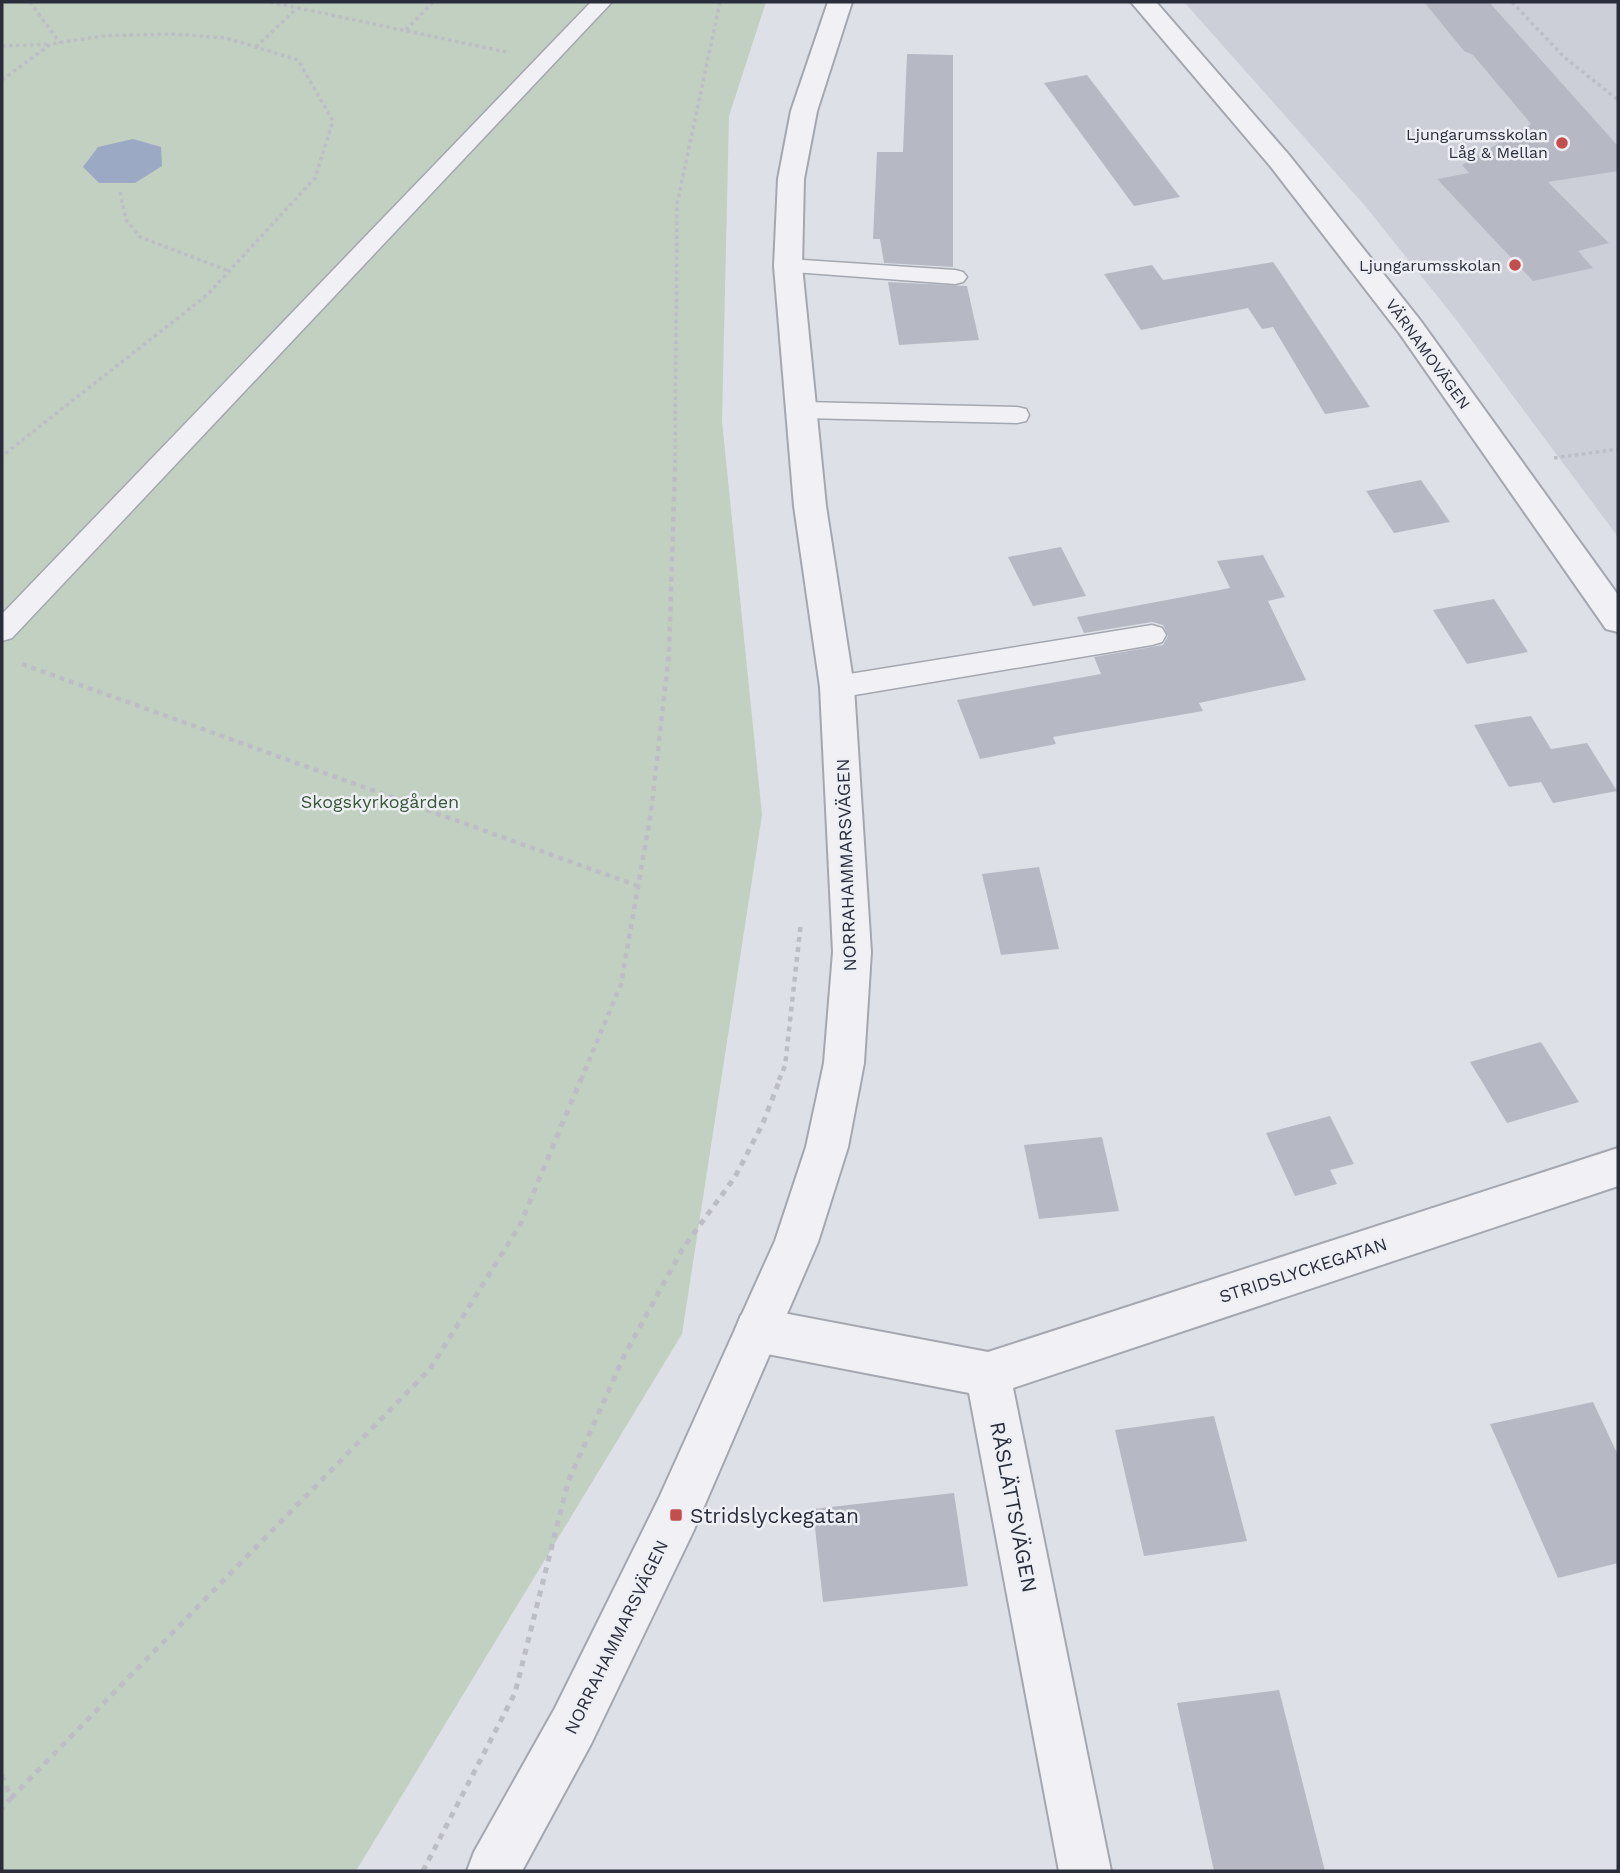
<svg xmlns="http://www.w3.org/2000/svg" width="1620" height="1873" font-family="'Work Sans',sans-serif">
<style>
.built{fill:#cdcfd8}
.green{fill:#c1d0c0}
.water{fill:#9ca9c4}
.building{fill:#b6b9c3}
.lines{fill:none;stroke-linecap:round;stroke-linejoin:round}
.service-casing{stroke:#a4a7b0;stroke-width:3}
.minor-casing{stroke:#a4a7b0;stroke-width:4}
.tertiary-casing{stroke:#a4a7b0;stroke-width:4}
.path-far2{stroke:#bdbec5;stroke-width:3.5;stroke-dasharray:3.5 3.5;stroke-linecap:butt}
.path-far1{stroke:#bdbec5;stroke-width:4.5;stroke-dasharray:5 5;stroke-linecap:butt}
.path{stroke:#bdbec5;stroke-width:5;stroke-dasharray:6 6;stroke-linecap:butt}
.service{fill:#f1f1f5;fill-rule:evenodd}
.minor{fill:#f1f1f5;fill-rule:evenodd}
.tertiary{fill:#f1f1f5;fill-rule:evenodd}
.poi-dot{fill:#c34e4c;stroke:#edeff4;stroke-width:2.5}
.labels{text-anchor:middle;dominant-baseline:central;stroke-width:5;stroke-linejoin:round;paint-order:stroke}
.far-poi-label{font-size:16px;fill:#292d3c;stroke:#edeff4;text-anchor:end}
.far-street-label{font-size:16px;fill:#292d3c;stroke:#edeff4}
.park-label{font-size:18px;fill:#385737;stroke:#edeff4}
.street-label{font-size:18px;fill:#292d3c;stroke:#edeff4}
.near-street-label{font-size:21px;fill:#292d3c;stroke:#edeff4}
.near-poi-label{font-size:21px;fill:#292d3c;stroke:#edeff4;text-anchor:start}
</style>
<rect width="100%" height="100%" fill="#dee0e7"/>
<polygon class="built" points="1184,2 1618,2 1618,537 1458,322 1366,207"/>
<polygon class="green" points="2,2 766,2 729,116 722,421 762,815 682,1334 356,1871 2,1871"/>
<polygon class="water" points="133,139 161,147 162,166 135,183 99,183 83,167 98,147"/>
<g class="building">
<polygon points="1424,2 1489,2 1618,146 1618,171 1548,182 1609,243 1578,251 1593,268 1533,281 1437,179 1469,173 1462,165 1531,124 1473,55 1464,51"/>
<polygon points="907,54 953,55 953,267 884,263 880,239 873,239 877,152 903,152"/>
<polygon points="1087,75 1180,197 1134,206 1044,83"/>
<polygon points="1273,262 1280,272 1370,407 1325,414 1273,327 1262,329 1248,308 1141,330 1104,274 1152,265 1163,280"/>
<polygon points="888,282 967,286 979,340 899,345"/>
<polygon points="1421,480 1450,522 1394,533 1366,491"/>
<polygon points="1061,547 1086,596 1033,606 1008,557"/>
<polygon points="1263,555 1285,597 1268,601 1306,680 1199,703 1203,711 1053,737 1056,744 980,759 957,700 1101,674 1094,657 1163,645 1168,636 1163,625 1152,622 1084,633 1077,617 1230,588 1217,561"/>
<polygon points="1494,599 1528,652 1467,664 1433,610"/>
<polygon points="1531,716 1551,749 1587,743 1617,791 1553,803 1541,782 1509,787 1474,725"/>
<polygon points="1039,867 1059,949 1001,955 982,874"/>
<polygon points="1541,1042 1579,1102 1507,1123 1470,1062"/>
<polygon points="1330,1116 1354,1164 1330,1170 1337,1184 1295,1196 1266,1133"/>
<polygon points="1102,1137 1119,1211 1039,1219 1024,1145"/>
<polygon points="1593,1402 1618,1455 1618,1563 1558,1578 1490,1424"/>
<polygon points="1214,1416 1247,1541 1144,1556 1115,1430"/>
<polygon points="954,1493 968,1586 823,1602 813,1509"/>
<polygon points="1279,1690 1325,1871 1214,1871 1177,1703"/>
</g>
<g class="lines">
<g class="service-casing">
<g id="service">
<polygon points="591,2 612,2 12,638 2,641 2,614"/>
<polygon points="788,259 955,270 963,272 967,277 963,282 955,284 780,271 776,266 780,261"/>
<polygon points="803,402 1017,407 1026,409 1029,415 1026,421 1017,423 803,418 794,416 791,410 794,404"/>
<polygon points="1152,625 1162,628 1166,635 1162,642 1152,645 837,698 827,695 823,687 827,679 837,676"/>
</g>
</g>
<g class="minor-casing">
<polygon id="minor" points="1618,1148 1618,1186 1013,1388 1111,1871 1059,1871 969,1393 757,1352 741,1345 735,1330 741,1315 757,1308 988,1352"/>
</g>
<g class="tertiary-casing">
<g id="tertiary">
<polygon points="828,2 852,2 817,111 804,179 802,266 826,506 854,687 871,952 864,1063 848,1147 818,1242 693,1532 591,1744 522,1871 467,1871 474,1852 555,1708 659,1498 775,1241 806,1147 824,1063 833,952 820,687 794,506 774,266 778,179 791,111"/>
<polygon points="1131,2 1156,2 1289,155 1420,320 1618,595 1618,632 1606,629 1400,334 1271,167"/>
</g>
</g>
<g class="path-far2">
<polyline points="30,2 60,43"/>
<polyline points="270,2 506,52"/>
<polyline points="1512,2 1564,57 1618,100"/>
<polyline points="406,30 433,2"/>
<polyline points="2,46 50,44"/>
<polyline points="256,47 297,8"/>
<polyline points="2,80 51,44 102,36 170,34 226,38 298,60 333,121 315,178 207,295 2,456"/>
<polyline points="120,192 126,220 140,237 229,271"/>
<polyline points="1554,458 1618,449"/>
<polyline points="675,470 677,204 720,2"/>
</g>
<g class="path-far1">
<polyline points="22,664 638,886"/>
<polyline points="581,1080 621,984 651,812 669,653 675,468"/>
<polyline points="779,1080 785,1066 801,922"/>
</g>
<g class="path">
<polyline points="2,1775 11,1798 2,1809"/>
<polyline points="11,1798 430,1369 520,1225 581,1079"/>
<polyline points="423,1871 515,1693 568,1482 624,1356 683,1248 735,1177 763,1123 780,1079"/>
</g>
<use href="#service" class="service"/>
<use href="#minor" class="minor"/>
<use href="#tertiary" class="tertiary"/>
</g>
<g class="poi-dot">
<circle cx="1562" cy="143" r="7"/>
<circle cx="1515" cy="265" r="7"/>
<rect x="669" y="1508" width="14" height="14" rx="3.5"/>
</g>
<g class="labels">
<g class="far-poi-label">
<text x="1548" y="134">Ljungarumsskolan<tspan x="1548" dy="18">Låg &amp; Mellan</tspan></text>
<text x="1501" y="265">Ljungarumsskolan</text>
</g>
<g class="far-street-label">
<text transform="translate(1428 354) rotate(54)">VÄRNAMOVÄGEN</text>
</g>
<g class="park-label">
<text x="380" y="801">Skogskyrkogården</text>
</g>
<g class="street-label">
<text transform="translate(846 865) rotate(-92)">NORRAHAMMARSVÄGEN</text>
<text transform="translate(1303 1270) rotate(-18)">STRIDSLYCKEGATAN</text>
<text transform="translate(616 1637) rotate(-64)">NORRAHAMMARSVÄGEN</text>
</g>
<g class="near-street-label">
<text transform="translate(1014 1507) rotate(79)">RÅSLÄTTSVÄGEN</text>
</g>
<g class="near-poi-label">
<text x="690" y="1515">Stridslyckegatan</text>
</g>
</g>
<rect width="1620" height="1873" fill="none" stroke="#292d3c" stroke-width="7"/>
</svg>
